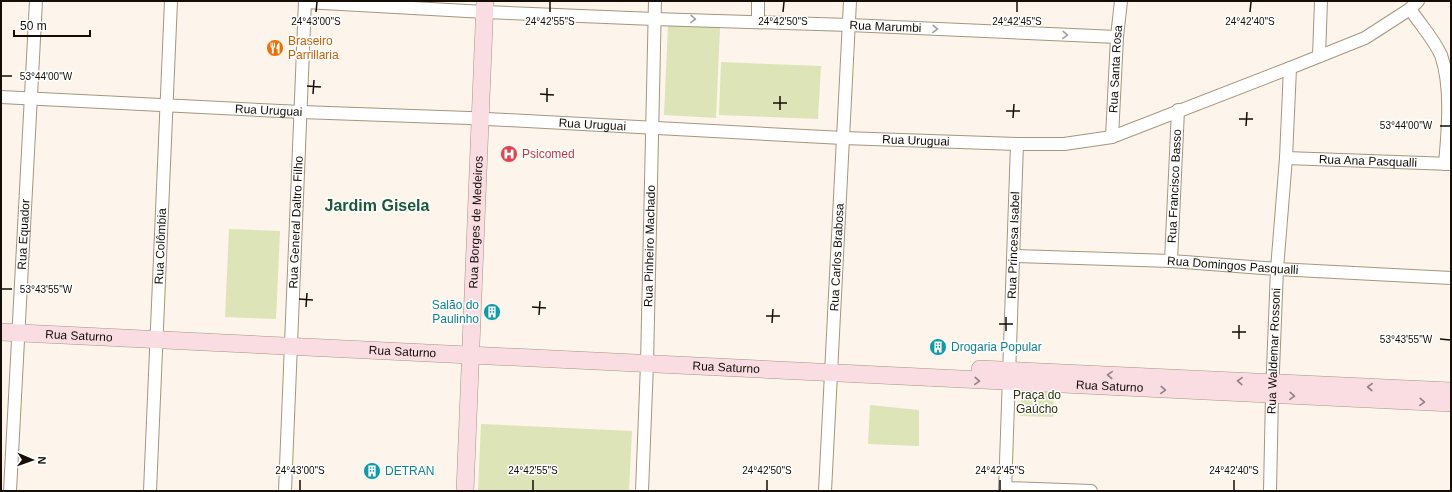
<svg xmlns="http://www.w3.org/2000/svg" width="1452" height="492" font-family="Arial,sans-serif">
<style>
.green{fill:#dce4b8}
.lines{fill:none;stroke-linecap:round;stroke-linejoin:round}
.street-casing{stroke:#a6957e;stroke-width:14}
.secondary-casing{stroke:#a6957e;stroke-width:18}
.street{stroke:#fff;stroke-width:12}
.secondary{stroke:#f9dde3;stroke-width:17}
.oneway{stroke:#a19f9b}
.oneway2{stroke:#928080}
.ticks{fill:none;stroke:#140e06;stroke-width:1.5}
.labels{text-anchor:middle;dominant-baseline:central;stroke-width:3;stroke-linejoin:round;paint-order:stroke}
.street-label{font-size:12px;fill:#140e06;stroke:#fff}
.food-label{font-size:12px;fill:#c56008;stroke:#fff;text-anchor:start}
.health-label{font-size:12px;fill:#be3a42;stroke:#fff;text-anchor:start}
.culture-label{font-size:12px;fill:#0d838f;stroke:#fff;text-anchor:start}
.park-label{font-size:12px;fill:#2c310c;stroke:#fff}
.district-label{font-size:16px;font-weight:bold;fill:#1b5739;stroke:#fff}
.ticks-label{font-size:10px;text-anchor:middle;fill:#140e06;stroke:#fff;stroke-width:3;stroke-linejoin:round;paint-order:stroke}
</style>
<rect width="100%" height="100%" fill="#fdf5eb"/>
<g class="green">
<polygon points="668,25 720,27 716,118 664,115"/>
<polygon points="721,62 821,66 818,119 719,115"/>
<polygon points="229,229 280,231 276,319 225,317"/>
<polygon points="1021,387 1054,389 1053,417 1020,416"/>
<polygon points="870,405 919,410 919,446 868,444"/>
<polygon points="481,424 632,431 629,491 478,491"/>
</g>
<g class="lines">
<g class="street-casing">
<g id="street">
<path id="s1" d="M305,2L485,12L654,19L849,25L1117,37"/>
<path d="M1410,9C1420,24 1433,38 1441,55C1452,86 1448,130 1445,164"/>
<polyline points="758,22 758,1"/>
<polyline points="1319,56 1321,1"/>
<path id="s2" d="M1,97L301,112L469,118L843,138L1017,144H1064L1112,137L1290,68L1365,38L1410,9L1418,1"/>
<path id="s3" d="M1112,137L1117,37L1121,1"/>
<path id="s4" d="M1286,158L1451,164"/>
<path id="s5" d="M1014,256L1171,261L1277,269L1451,278"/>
<path id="s6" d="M1171,261L1178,110"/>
<polyline points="1006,488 1091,491"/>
<path id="s7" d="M10,491L36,1"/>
<path id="s8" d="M150,491L171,1"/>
<path id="s9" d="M285,491L305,1"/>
<path id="s10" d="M642,491L647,364L655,1"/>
<path id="s11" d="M825,491L850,1"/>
<path id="s12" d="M1005,491L1017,144"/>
<path id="s13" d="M1270,491L1272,395L1277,269L1286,158L1290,68"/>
</g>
</g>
<g class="secondary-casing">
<g id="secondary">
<path id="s14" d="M1,332L1451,403"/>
<polyline points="980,369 1451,391"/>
<path id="s15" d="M465,491L485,1"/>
</g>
</g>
<use href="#street" class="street"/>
<use href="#secondary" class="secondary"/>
</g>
<defs><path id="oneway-chevron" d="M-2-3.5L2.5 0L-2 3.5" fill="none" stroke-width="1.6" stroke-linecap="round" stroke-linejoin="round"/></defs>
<g class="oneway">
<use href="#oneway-chevron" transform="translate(693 19) rotate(1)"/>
<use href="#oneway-chevron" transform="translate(935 29) rotate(3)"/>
<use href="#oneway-chevron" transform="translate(1065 35) rotate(3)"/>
</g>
<g class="oneway2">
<use href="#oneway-chevron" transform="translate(1110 375) rotate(-177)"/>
<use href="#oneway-chevron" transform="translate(977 381) rotate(3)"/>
<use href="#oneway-chevron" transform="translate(1240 381) rotate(-177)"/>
<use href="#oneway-chevron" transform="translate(1370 387) rotate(-178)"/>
<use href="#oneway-chevron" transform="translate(1163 390) rotate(3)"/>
<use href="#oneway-chevron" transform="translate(1292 396) rotate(3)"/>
<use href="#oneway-chevron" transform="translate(1422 402) rotate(3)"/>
</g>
<path class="ticks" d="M316,12L317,2M550,12V2M783,12L784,2M1017,12V2M1250,12L1251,2M2,76H12M307,86L321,87M313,94L314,80M540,94L554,95M547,102V88M773,103H787M780,110V96M1006,111H1020M1013,118L1014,104M1239,119H1253M1246,126L1247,112M1440,126H1450M2,289H12M299,299L313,300M306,307L307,293M532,307L546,308M539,315L540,301M766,316H780M772,323L773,309M999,324H1013M1006,331V317M1232,332H1246M1239,339V325M1440,339L1450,340M300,490V480M533,490V480M767,490V480M1000,490V480M1234,490V480"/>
<defs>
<g id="restaurant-disc" transform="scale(0.9)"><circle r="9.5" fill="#e8710a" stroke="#fff"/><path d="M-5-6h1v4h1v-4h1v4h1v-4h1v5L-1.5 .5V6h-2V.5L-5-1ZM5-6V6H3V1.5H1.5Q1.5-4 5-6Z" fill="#fff"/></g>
<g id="hospital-disc" transform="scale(0.9)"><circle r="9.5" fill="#e0444e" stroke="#fff"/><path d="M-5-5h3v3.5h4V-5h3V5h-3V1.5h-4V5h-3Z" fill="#fff"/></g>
<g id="building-disc" transform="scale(0.9)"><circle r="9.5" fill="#0f9aa8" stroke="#fff"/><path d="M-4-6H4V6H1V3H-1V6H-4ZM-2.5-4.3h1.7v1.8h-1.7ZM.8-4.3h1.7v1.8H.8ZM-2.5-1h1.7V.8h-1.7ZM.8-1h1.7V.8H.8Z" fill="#fff"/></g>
</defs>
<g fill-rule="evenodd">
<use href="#restaurant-disc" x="275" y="48"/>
<use href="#hospital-disc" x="509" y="154"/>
<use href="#building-disc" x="492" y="312"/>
<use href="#building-disc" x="938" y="347"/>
<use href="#building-disc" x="372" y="471"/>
</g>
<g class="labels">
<g class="street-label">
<text stroke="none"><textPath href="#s1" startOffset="581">Rua Marumbi</textPath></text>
<text stroke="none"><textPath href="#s3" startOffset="68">Rua Santa Rosa</textPath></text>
<text stroke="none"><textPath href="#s2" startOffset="268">Rua Uruguai</textPath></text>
<text stroke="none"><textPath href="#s2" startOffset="592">Rua Uruguai</textPath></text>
<text stroke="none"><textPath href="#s2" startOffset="916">Rua Uruguai</textPath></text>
<text stroke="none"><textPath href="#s4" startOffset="82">Rua Ana Pasqualli</textPath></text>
<text stroke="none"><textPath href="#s6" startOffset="75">Rua Francisco Basso</textPath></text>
<text stroke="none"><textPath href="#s9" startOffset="269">Rua General Daltro Filho</textPath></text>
<text stroke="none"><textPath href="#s15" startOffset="269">Rua Borges de Medeiros</textPath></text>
<text stroke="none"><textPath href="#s7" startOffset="257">Rua Equador</textPath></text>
<text stroke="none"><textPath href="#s8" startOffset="245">Rua Colômbia</textPath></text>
<text stroke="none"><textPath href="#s10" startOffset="245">Rua Pinheiro Machado</textPath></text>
<text stroke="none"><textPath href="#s12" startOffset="246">Rua Princesa Isabel</textPath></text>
<text stroke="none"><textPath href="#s11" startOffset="234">Rua Carlos Brabosa</textPath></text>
<text stroke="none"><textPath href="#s5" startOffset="219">Rua Domingos Pasqualli</textPath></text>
<text stroke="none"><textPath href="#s14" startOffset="78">Rua Saturno</textPath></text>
<text stroke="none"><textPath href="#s13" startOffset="140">Rua Waldemar Rossoni</textPath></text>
<text stroke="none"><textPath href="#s14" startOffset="402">Rua Saturno</textPath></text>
<text stroke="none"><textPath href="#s14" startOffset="726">Rua Saturno</textPath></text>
<text stroke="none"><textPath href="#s14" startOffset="1110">Rua Saturno</textPath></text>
</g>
<g class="food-label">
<text x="288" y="41">Braseiro<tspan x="288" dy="14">Parrillaria</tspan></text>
</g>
<g class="health-label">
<text x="522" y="154">Psicomed</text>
</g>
<g class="culture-label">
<text x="479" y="305" text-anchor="end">Salão do<tspan x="479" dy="14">Paulinho</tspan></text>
<text x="951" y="347">Drogaria Popular</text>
<text x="385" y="471">DETRAN</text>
</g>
<g class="park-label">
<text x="1037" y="395">Praça do<tspan x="1037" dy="14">Gaúcho</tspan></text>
</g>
<g class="district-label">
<text x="377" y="205">Jardim Gisela</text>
</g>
</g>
<g class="ticks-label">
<text x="316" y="25">24°43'00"S</text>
<text x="550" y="25">24°42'55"S</text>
<text x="783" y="25">24°42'50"S</text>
<text x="1017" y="25">24°42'45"S</text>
<text x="1250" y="25">24°42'40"S</text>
<text x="46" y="80">53°44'00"W</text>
<text x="1406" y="129">53°44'00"W</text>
<text x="46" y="293">53°43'55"W</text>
<text x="1406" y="343">53°43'55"W</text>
<text x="300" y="474">24°43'00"S</text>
<text x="533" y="474">24°42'55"S</text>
<text x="767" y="474">24°42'50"S</text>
<text x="1000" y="474">24°42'45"S</text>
<text x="1234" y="474">24°42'40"S</text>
</g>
<rect width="1452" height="492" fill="none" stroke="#140e06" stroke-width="4"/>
<g transform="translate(32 460) rotate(92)" stroke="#ffffff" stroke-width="3" paint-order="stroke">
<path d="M0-3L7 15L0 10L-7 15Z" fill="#140e06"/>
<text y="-6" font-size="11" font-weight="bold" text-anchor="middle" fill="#140e06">N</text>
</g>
<path d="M14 30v6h76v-6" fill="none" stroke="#140e06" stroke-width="2"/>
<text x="20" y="30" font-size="12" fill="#140e06" stroke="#ffffff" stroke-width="3" paint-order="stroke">50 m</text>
</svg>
